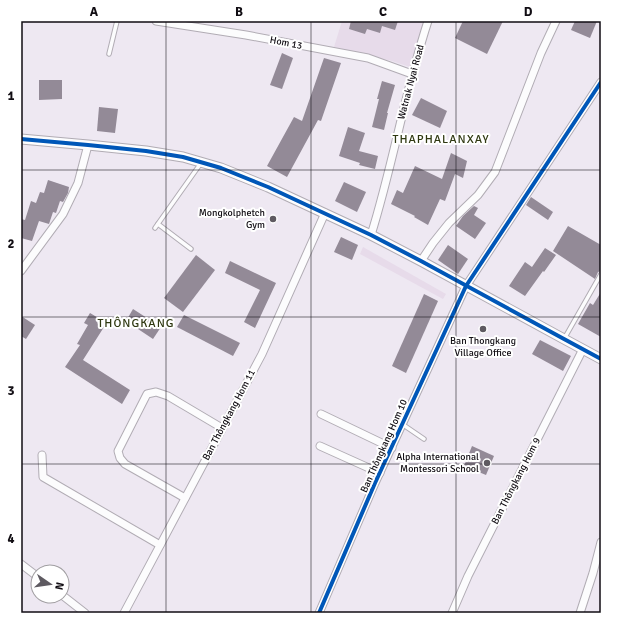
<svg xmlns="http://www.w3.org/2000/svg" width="622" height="634" font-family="Signika,sans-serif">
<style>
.commercial{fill:#e7dbea}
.building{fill:#938a97}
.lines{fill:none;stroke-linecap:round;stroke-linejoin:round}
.service-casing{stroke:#b1acb4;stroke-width:5.5}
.minor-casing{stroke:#b1acb4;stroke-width:9}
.tertiary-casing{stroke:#b1acb4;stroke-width:11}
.service{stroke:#fcfcfd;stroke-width:3.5}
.minor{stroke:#fcfcfd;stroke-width:7}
.tertiary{stroke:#fcfcfd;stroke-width:9}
.cycleway-casing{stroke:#fff;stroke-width:6}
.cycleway{stroke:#0057b8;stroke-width:4}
.grid{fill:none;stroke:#110d13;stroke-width:1;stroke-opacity:0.55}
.poi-dot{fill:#5e5a61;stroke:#fff;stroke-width:1.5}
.labels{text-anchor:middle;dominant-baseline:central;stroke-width:4;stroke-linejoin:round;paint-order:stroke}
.street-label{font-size:10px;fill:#110d13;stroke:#fff}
.poi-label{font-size:10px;fill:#110d13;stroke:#fff;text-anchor:end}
.quarter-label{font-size:12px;letter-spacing:1px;fill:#2f3811;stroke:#fff}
.neatline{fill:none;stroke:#110d13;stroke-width:1.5}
.grid-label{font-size:13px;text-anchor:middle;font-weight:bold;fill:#110d13}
</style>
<rect width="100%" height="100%" fill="#eee8f2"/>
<g class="commercial">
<polygon points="342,21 427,21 410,67 392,61 334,47"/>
<polygon points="363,247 446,294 443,299 360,254"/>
</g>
<g class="building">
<polygon points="351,21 398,21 395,30 382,26 380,33 367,29 365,34 349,29"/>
<polygon points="463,21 503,21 487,54 455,38"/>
<polygon points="575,21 597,21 590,38 571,30"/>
<polygon points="282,53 293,58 282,89 270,85"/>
<polygon points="324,58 341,63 321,121 318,120 287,177 267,166 294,117 302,121"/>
<polygon points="39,80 62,80 62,99 39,100"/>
<polygon points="382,81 395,85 387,113 388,113 384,130 372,127 379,99 377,99"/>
<polygon points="421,98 447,111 440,128 412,115"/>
<polygon points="99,107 118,109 115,133 97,131"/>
<polygon points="348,127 365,133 359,151 378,156 375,169 359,165 360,163 339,156"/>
<polygon points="451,153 467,161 463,178 455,174 445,201 440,199 428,225 414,217 415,216 391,204 397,190 403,193 415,166 442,179"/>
<polygon points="48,180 69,187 68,193 63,202 60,201 56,213 53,212 49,224 39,221 32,241 21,238 21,219 25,220 31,201 36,203 40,192 44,193"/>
<polygon points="344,182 366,192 357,212 335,201"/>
<polygon points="531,197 553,212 548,220 526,205"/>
<polygon points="474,206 478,208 474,215 486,223 475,239 456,226 463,216"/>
<polygon points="568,226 601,245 601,271 598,272 595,279 553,251"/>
<polygon points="341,237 358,245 352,260 334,252"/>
<polygon points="448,245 468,259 458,274 438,260"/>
<polygon points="545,248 556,255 544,272 543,271 525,296 509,286 525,262 532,267"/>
<polygon points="196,255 215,270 183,312 164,298"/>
<polygon points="230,261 276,283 255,328 244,322 260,290 225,273"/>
<polygon points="601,292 601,337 578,324 590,303 593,305"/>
<polygon points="424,294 438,301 406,373 392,366"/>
<polygon points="133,309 161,327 153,339 126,321"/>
<polygon points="90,313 100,319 97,323 104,327 83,360 130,390 122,404 65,367 80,345 77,344 88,325 84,323"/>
<polygon points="184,315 240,343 233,356 177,327"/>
<polygon points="21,316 35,325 26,339 21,336"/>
<polygon points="540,340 571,356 563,371 532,354"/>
<polygon points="472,446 494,456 486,475 464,466"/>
</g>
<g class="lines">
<g class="service-casing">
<g id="service">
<polyline points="109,54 117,21"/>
<polyline points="158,224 191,249"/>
<polyline points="155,228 201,163"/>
<polyline points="564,339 601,274"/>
<polyline points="402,424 424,439"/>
</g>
</g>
<g class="minor-casing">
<g id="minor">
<polyline points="156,21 246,35 368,58 412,74"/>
<path d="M371,235C393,165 405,91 428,21"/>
<polyline points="421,261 433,243 449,223 478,195 495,172 541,53 556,21"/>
<polyline points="21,271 63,214 78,183 88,145"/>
<polyline points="321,414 392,448"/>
<polyline points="320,446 380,473"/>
<polyline points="42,455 43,477 160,545"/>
<polyline points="185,498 125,464 120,458 118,451 147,394 156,392 168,396 222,428"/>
<polyline points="21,564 38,577"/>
<polyline points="62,595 85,613"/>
<polyline points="124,613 262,354 325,213"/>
<polyline points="319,613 375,483 466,286 601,82"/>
<polyline points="452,613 468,576 583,349"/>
<polyline points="580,613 593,573 601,542"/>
</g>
</g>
<g class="tertiary-casing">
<polyline id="tertiary" points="21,139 88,145 146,151 183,157 221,168 268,187 371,235 421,261 564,339 601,359"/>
</g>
<use href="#service" class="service"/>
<use href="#minor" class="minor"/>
<use href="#tertiary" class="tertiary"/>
<g class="cycleway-casing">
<g id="cycleway">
<polyline points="21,139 88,145 146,151 183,157 221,168 268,187 371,235 421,261 564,339 601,359"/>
<polyline points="319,613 375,483 466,286 601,82"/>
</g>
</g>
<use href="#cycleway" class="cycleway"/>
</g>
<path class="grid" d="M166,21V613M311,21V613M456,21V613M21,170H601M21,317H601M21,464H601"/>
<g class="poi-dot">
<circle cx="273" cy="219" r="4"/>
<circle cx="483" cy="329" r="4"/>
<circle cx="487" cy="463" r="4"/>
</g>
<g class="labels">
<g class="street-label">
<text transform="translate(286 43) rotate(11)">Hom 13</text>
<text transform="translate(411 82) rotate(-75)">Watnak Nyai Road</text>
<text transform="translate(229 415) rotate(-62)">Ban Thôngkang Hom 11</text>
<text transform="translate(384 446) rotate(-66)">Ban Thôngkang Hom 10</text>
<text transform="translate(516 481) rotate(-63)">Ban Thôngkang Hom 9</text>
</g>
<g class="poi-label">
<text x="265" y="213">Mongkolphetch<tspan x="265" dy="12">Gym</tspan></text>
<text x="483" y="341" text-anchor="middle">Ban Thongkang<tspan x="483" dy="12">Village Office</tspan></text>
<text x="479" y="457">Alpha International<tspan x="479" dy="12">Montessori School</tspan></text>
</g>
<g class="quarter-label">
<text x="441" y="139">THAPHALANXAY</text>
<text x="136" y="323">THÔNGKANG</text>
</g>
</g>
<rect width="622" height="634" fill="none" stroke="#ffffff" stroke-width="44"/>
<g transform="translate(50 584) rotate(103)"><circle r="19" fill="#ffffff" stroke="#a09ea1"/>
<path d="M0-3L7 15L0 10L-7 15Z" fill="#5e5a61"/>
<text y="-6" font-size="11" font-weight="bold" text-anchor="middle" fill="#110d13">N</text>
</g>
<rect x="22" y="22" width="578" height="590" class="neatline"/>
<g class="grid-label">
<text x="94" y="16">A</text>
<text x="239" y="16">B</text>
<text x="383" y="16">C</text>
<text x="528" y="16">D</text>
<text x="11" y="100">1</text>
<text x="11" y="248">2</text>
<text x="11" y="395">3</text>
<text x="11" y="543">4</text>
</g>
</svg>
